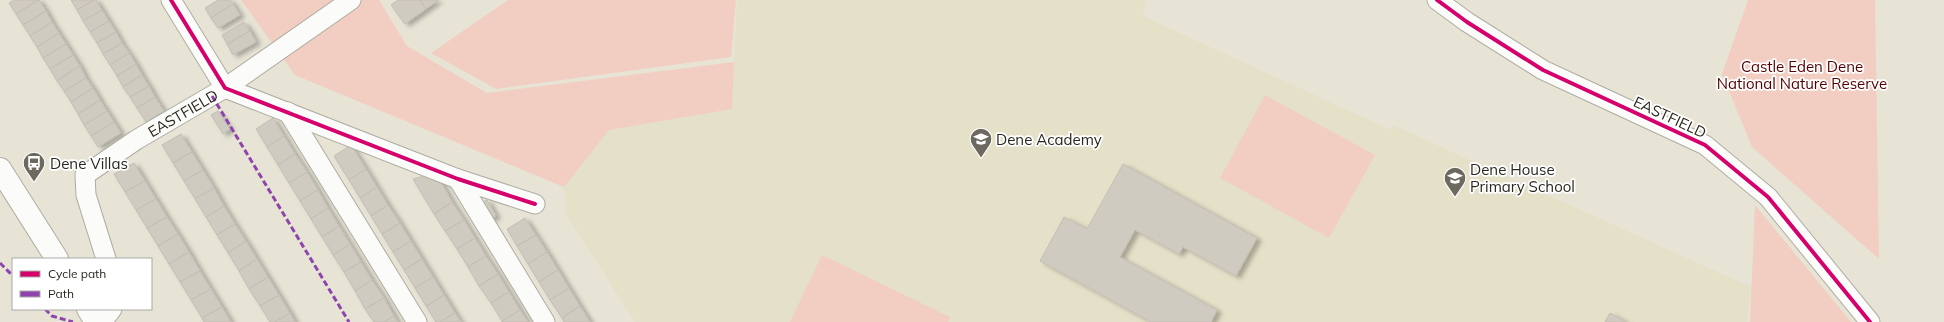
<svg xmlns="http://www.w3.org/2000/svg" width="1944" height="322" font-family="Mulish,sans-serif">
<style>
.built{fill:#e5e0c8}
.green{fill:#f1cec1}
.building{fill:#d0cbc1;stroke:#c3beb4;filter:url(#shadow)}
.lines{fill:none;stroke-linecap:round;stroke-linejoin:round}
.minor-casing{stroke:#afada2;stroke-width:21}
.primary-casing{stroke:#afada2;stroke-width:24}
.minor{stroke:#fbfbf9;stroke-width:19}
.primary{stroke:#fbfbf9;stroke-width:22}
.quiet{stroke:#8e44ad;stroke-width:3;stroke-dasharray:6 3;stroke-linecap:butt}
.cycleway-casing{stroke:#fff;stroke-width:6}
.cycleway{stroke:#d6006c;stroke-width:4}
.labels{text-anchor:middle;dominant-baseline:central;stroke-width:3.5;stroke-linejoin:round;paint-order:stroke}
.park-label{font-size:15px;fill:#500;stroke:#fff}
.street-label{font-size:15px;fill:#2a281e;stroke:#fff}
.poi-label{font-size:15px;fill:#2a281e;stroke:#fff;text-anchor:start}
</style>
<defs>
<filter id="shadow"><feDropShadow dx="4.5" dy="2.5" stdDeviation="2" flood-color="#0004"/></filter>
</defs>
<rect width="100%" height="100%" fill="#e7e4d6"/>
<polygon class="built" points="737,0 1146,0 1143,16 1391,130 1393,125 1751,287 1747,322 635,322 566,214 564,187 609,129 732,109"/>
<g class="green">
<polygon points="241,0 379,0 407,46 487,93 734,62 732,109 609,130 564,187 295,75"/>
<polygon points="508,0 736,0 731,57 496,89 431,53"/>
<polygon points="1748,0 1875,0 1879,259 1752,147 1722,74"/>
<polygon points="1265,95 1375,155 1329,238 1220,178"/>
<polygon points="1755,205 1851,322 1750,322"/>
<polygon points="822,255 950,317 948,322 790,322"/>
</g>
<g class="building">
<polygon points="14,0 39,0 16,14 9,3"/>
<polygon points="39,0 46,11 23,25 16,14"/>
<polygon points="71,0 94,0 77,10"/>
<polygon points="94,0 96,0 102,10 83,21 77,10"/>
<polygon points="218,0 230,0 233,4 211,18 205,8"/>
<polygon points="398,0 420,0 426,9 405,24 391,5"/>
<polygon points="420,0 438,0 426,9"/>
<polygon points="233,4 240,15 218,28 211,18"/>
<polygon points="102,10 109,21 90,32 83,21"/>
<polygon points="46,11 52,22 30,36 23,25"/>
<polygon points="109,21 116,32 97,43 90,32"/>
<polygon points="52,22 59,33 37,47 30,36"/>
<polygon points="244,22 250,31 227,44 222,35"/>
<polygon points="250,31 256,42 233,55 227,44"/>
<polygon points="116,32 122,43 103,54 97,43"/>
<polygon points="59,33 66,44 43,58 37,47"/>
<polygon points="122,43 129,53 110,65 103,54"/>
<polygon points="66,44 73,55 50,69 43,58"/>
<polygon points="129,53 136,64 117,76 110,65"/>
<polygon points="73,55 80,66 57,81 50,69"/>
<polygon points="136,64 142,75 123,87 117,76"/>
<polygon points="80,66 86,78 64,91 57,81"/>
<polygon points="142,75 149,86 130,97 123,87"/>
<polygon points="86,78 93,88 71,102 64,91"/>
<polygon points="149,86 155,97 137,108 130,97"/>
<polygon points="93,88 100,100 78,114 71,102"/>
<polygon points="155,97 164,111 146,122 137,108"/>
<polygon points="100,100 107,111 84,125 78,114"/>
<polygon points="107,111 114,122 91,136 84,125"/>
<polygon points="218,111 230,129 223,134 211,115"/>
<polygon points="273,118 284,136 267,147 256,129"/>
<polygon points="114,122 121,133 98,147 91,136"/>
<polygon points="181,134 192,152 173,163 162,145"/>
<polygon points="284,136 295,154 278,165 267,147"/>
<polygon points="351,145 366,169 349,180 334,156"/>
<polygon points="192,152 203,170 184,181 173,163"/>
<polygon points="295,154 307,172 289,183 278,165"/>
<polygon points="134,163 145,181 125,192 114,174"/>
<polygon points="1123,164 1257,238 1236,276 1183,247 1179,254 1135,230 1120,257 1217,310 1211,322 1151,322 1040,261 1064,217 1087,229"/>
<polygon points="366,169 377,187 360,198 349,180"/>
<polygon points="203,170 214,188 195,199 184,181"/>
<polygon points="307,172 318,190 300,201 289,183"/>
<polygon points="436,173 452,202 434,214 413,179"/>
<polygon points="145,181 156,199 136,210 125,192"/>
<polygon points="377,187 388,205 371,216 360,198"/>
<polygon points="214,188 224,206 206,217 195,199"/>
<polygon points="318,190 328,208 311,219 300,201"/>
<polygon points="156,199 167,217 147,228 136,210"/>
<polygon points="487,200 496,216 489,220 480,204"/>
<polygon points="452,202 464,220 445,231 434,214"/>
<polygon points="388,205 400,223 382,234 371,216"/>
<polygon points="224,206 235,224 217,235 206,217"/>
<polygon points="328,208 339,226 322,237 311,219"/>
<polygon points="167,217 178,234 158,246 147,228"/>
<polygon points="525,218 536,235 517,246 507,229"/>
<polygon points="464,220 475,238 457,249 445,231"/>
<polygon points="400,223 411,241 393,252 382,234"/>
<polygon points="235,224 246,241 228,253 217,235"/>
<polygon points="339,226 350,244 333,255 322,237"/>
<polygon points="178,234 189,252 169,264 158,246"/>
<polygon points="536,235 547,252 528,264 517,246"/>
<polygon points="475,238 486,256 468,267 457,249"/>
<polygon points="246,241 257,259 239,271 228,253"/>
<polygon points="411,241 422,259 404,270 393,252"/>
<polygon points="350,244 361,262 344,272 333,255"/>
<polygon points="189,252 200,271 180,282 169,264"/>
<polygon points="547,252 558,270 539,282 528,264"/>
<polygon points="486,256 498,274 479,286 468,267"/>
<polygon points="257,259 268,277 249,289 239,271"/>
<polygon points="422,259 433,277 415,288 404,270"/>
<polygon points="361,262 372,280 355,291 344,272"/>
<polygon points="558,270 569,288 550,300 539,282"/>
<polygon points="200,271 211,289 191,300 180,282"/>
<polygon points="498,274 509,292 491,303 479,286"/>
<polygon points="268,277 279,295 260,306 249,289"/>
<polygon points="433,277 444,295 426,306 415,288"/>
<polygon points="372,280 384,298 365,309 355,291"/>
<polygon points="569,288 580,306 562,318 550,300"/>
<polygon points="211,289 222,307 202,318 191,300"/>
<polygon points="509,292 520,310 502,321 491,303"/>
<polygon points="279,295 290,313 275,322 270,322 260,306"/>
<polygon points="444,295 455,313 440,322 436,322 426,306"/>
<polygon points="384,298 394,316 384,322 374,322 365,309"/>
<polygon points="580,306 590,322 564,322 562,318"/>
<polygon points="222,307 231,322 204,322 202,318"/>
<polygon points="520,310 528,322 502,322 502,321"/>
<polygon points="290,313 295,322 275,322"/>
<polygon points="455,313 461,322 440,322"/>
<polygon points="1610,313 1626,322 1605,322"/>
<polygon points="394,316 398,322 384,322"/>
</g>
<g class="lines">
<g class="minor-casing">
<g id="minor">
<polyline points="171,0 225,88 458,179 535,204"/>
<polyline points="1437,0 1467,22 1543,70 1705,145 1768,197 1870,322"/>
<polyline points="288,112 417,322"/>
<polyline points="458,179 545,322"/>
<path id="s1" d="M106,259L86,195L85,175L136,140L225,88L351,0"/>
<polyline points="102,322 112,309"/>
</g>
</g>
<g class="primary-casing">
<g id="primary">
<polyline points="0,169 57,259"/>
<polyline points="88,309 96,322"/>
</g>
</g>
<use href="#minor" class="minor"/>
<use href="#primary" class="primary"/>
<g class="quiet">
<polyline points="212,96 349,322"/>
<polyline points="0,263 13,276"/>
<polyline points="45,309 52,316 73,322"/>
</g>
<g class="cycleway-casing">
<g id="cycleway">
<polyline points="171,0 225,88 458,179 535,204"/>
<polyline points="1437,0 1467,22 1543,70 1705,145 1768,197 1870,322"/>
</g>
</g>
<use href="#cycleway" class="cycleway"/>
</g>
<defs>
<g id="school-pin" transform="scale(1.15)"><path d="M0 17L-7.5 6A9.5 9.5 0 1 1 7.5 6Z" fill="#6c6a5e" stroke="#fff"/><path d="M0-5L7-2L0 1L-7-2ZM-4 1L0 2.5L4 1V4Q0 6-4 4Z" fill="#fff"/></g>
<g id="bus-pin" transform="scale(1.15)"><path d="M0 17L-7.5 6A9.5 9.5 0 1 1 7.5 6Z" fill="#6c6a5e" stroke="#fff"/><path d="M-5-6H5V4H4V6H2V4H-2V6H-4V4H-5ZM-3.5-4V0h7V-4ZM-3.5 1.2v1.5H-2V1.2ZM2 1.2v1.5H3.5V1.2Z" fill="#fff"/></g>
</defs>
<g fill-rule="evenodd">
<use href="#school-pin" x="981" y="139"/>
<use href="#bus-pin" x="34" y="163"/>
<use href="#school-pin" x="1455" y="178"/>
</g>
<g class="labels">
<g class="park-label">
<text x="1802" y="66">Castle Eden Dene<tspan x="1802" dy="17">National Nature Reserve</tspan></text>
</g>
<g class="street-label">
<text stroke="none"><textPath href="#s1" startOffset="203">EASTFIELD</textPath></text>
<text transform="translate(1670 117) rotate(25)">EASTFIELD</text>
</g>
<g class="poi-label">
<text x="996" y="139">Dene Academy</text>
<text x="50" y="163">Dene Villas</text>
<text x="1470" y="169">Dene House<tspan x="1470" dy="17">Primary School</tspan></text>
</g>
</g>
<rect x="12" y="258" width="140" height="52" fill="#ffffff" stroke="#aaa9a5"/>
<rect x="20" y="271" width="20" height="6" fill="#d6006c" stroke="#aaa9a5"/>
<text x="48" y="278" font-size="12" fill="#2a281e">Cycle path</text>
<rect x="20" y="291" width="20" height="6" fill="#8e44ad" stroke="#aaa9a5"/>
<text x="48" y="298" font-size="12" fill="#2a281e">Path</text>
</svg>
